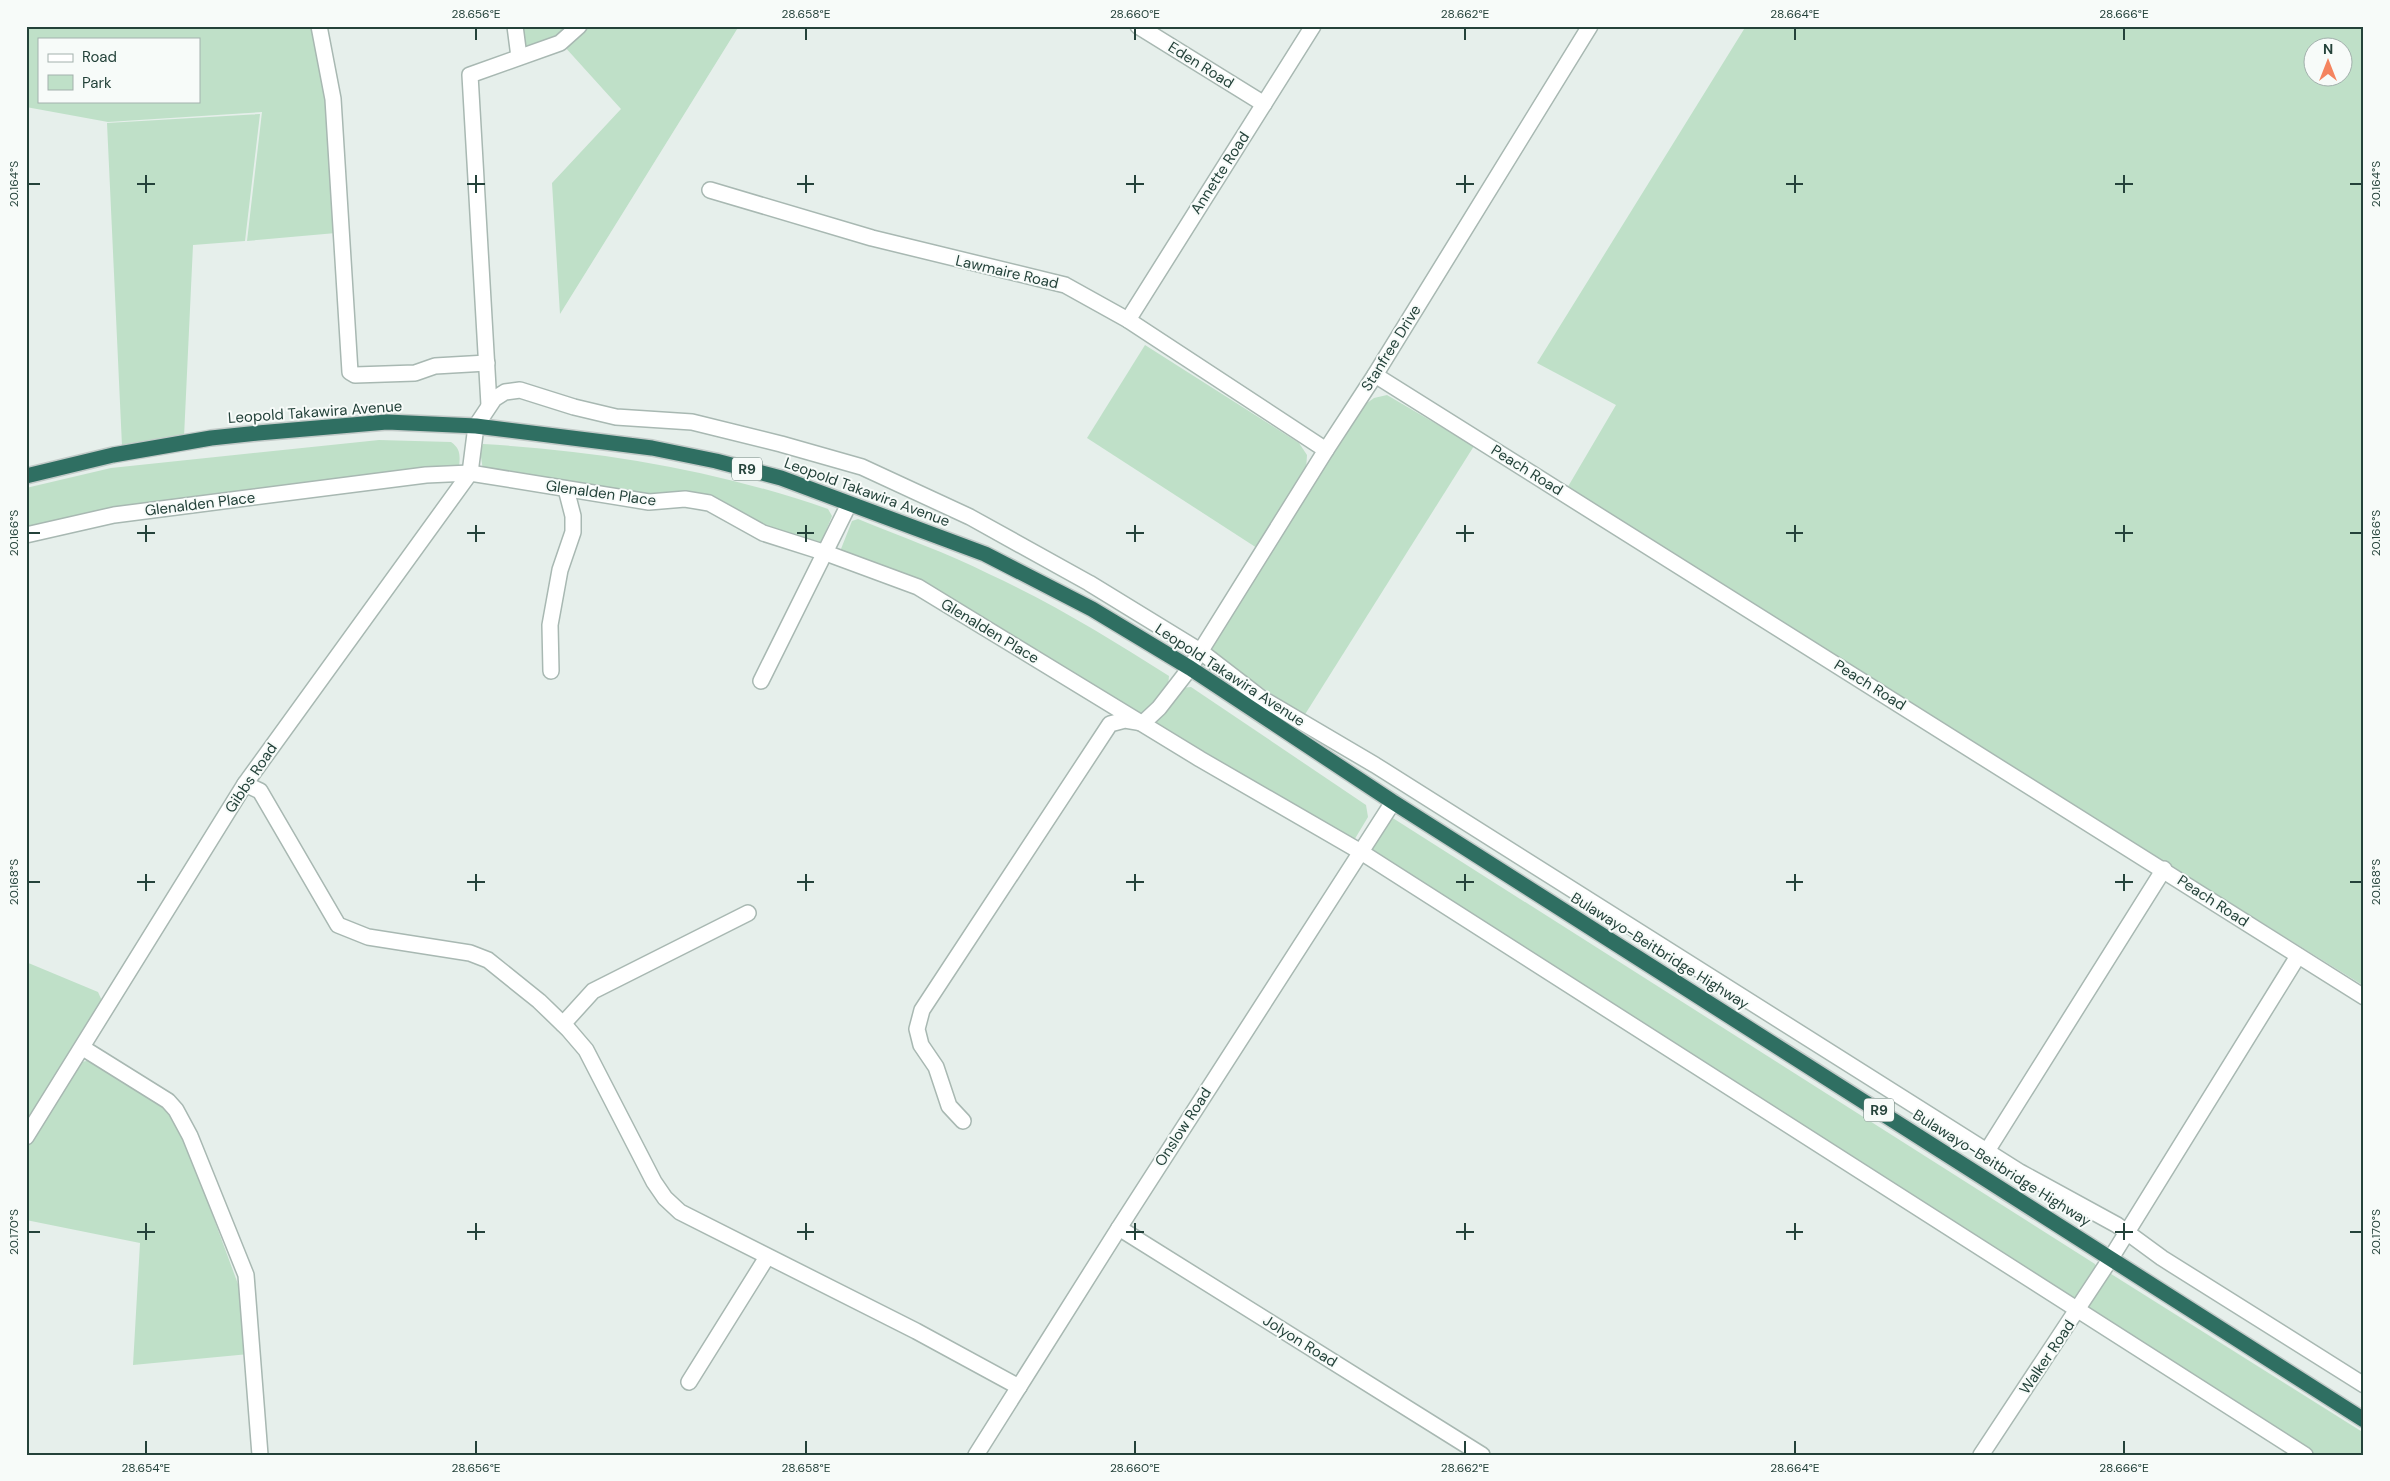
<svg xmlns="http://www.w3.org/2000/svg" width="2390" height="1481" font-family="'DM Sans',sans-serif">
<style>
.green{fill:#bfe0c8;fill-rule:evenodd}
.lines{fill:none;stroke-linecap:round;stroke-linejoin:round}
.minor-casing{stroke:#a8b8b2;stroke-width:18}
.highway-casing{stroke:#c2cac8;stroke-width:18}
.minor{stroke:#fff;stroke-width:15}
.highway{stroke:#2f6f62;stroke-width:15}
.ticks{fill:none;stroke:#24423a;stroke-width:2}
.labels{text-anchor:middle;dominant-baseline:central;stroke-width:4;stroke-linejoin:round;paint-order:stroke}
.shield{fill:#f7fbf9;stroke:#637a73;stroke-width:1}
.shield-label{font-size:14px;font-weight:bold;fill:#24423a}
.street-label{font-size:15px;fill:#24423a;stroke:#f7fbf9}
.neatline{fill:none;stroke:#24423a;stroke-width:2}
.ticks-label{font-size:12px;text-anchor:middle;fill:#24423a}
</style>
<rect width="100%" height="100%" fill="#e6efeb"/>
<g class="green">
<path d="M26,26H314L328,100L336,233L247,241L262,112L108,122L26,107ZM39,39H199V101H39Z"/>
<polygon points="520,26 573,26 558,39 523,51"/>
<polygon points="586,26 739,26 560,314 552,183 621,109 564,46"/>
<path d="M1746,26H2364V986L1566,490L1616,405L1537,363ZM2312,48H2342V78H2312Z"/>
<polygon points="260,114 245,241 193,245 184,437 122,446 107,123"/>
<polygon points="1145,345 1299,443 1307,455 1306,470 1257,548 1087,438"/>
<polygon points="1387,395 1474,446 1304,716 1213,654 1212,643 1360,408 1374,398"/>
<path d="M379,440L451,442C461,449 460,456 459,468L26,532V488L111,468Z"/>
<path d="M483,444C601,451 716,470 828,509L832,516L819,548L744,521L671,498L483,470L480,451Z"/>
<path d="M858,519C902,537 947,553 989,574C1052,603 1111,639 1169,676C1168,695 1155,708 1138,716L921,585L839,554L852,521Z"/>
<polygon points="1191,687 1366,805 1368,817 1353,842 1151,723 1180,688"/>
<polygon points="1388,815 2095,1264 2098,1272 2077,1306 1364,851"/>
<polygon points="26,962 98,992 103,1003 26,1121"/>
<polygon points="92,1060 167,1106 179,1124 242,1295 249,1354 133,1365 140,1243 26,1220 26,1150 81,1062"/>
<polygon points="2108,1272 2364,1433 2364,1455 2312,1455 2087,1311 2087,1305"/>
</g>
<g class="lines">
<g class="minor-casing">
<g id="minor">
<polyline points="319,26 333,99 350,372 355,375 415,373 435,366 487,363"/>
<polyline points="515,26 519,57"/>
<polyline points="1138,26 1264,104"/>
<polyline points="710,190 872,238 1065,285 1128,320 1326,450"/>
<polyline points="1128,320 1313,26"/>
<polyline points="1375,375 2364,997"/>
<polyline points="489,405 470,75 560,43 579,26"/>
<polyline points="26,535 114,515 426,475 470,473 649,502 685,499 709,503 763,533 826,553 918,587 1200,759 1361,852 2305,1455"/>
<polyline points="551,671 550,625 560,570 573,532 573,516 566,489"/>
<polyline points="761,681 849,504"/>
<polyline points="245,784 260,791 338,925 368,937 470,953 488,960 539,1001 568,1029 586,1050 654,1182 665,1198 680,1212 916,1331 1019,1387"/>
<polyline points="563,1024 593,991 748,913"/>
<polyline points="83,1048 168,1101 176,1110 190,1136 246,1275 260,1455"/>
<polyline points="963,1121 949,1106 936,1067 921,1045 917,1029 922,1010 1110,724 1125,720 1143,723 1159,708 1190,668 1326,450 1375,375 1590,26"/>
<polyline points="26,1137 245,784 470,473 476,426 494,399 505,392 520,390 574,407 616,417 692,422 781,444 862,467 970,517 1089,583 1200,651 1261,698 1375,765 2020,1172 2117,1225 2162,1258 2364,1385"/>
<polyline points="1987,1151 2164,869"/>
<polyline points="1119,1228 1482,1455"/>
<polyline points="689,1382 767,1257"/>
<polyline points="976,1455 1119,1228 1393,802"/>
<polyline points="1981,1455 2111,1258 2298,956"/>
</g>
</g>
<g class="highway-casing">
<polyline id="highway" points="26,476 113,455 211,438 258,433 387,422 476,426 652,448 716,461 781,478 985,554 1092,609 1190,668 1393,802 2364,1420"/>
</g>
<use href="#minor" class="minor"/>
<use href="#highway" class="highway"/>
</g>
<path class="ticks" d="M476,28V40M806,28V40M1135,28V40M1465,28V40M1795,28V40M2124,28V40M146,175V193M476,175V193M806,175V193M1135,175V193M1465,175V193M1795,175V193M2124,175V193M28,184H40M137,184H155M467,184H485M797,184H814M1126,184H1144M1456,184H1474M1786,184H1803M2115,184H2133M2350,184H2362M146,525V542M476,525V542M806,525V542M1135,525V542M1465,525V542M1795,525V542M2124,525V542M28,533H40M137,533H155M467,533H485M797,533H814M1126,533H1144M1456,533H1474M1786,533H1803M2115,533H2133M2350,533H2362M146,874V891M476,874V891M806,874V891M1135,874V891M1465,874V891M1795,874V891M2124,874V891M28,882H40M137,882H155M467,882H485M797,882H814M1126,882H1144M1456,882H1474M1786,882H1803M2115,882H2133M2350,882H2362M146,1223V1240M476,1223V1240M806,1223V1240M1135,1223V1240M1465,1223V1240M1795,1223V1240M2124,1223V1240M28,1232H40M137,1232H155M467,1232H485M797,1232H814M1126,1232H1144M1456,1232H1474M1786,1232H1803M2115,1232H2133M2350,1232H2362M146,1441V1454M476,1441V1454M806,1441V1454M1135,1441V1454M1465,1441V1454M1795,1441V1454M2124,1441V1454"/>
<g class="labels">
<g class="shield">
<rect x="732" y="457.5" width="30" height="23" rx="4"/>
<rect x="1864" y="1098.5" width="30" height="23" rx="4"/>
</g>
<g class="shield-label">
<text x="747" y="469">R9</text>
<text x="1879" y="1110">R9</text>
</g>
<g class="street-label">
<text transform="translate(1201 65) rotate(32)">Eden Road</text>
<text transform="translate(1220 173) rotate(-57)">Annette Road</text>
<text transform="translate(1007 272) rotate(13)">Lawmaire Road</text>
<text transform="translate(1391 348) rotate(-58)">Stanfree Drive</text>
<text transform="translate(315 412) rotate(-4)">Leopold Takawira Avenue</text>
<text transform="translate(1527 470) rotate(32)">Peach Road</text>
<text transform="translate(867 492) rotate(20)">Leopold Takawira Avenue</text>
<text transform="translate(601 493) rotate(8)">Glenalden Place</text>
<text transform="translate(200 504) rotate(-7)">Glenalden Place</text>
<text transform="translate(990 631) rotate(31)">Glenalden Place</text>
<text transform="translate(1230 675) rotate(33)">Leopold Takawira Avenue</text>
<text transform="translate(1870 685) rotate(32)">Peach Road</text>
<text transform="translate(251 778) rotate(-56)">Gibbs Road</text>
<text transform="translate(2213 901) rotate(33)">Peach Road</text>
<text transform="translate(1660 951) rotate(32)">Bulawayo-Beitbridge Highway</text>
<text transform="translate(1183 1127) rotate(-57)">Onslow Road</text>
<text transform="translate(2002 1168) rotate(32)">Bulawayo-Beitbridge Highway</text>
<text transform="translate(1300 1341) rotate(32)">Jolyon Road</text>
<text transform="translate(2047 1357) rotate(-56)">Walker Road</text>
</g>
</g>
<rect width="2390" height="1481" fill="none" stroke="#f7fbf9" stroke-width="55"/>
<rect x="38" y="38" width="162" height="65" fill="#f7fbf9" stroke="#a3b1ad"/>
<rect x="48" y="54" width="25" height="8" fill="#ffffff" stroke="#a3b1ad"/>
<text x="82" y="62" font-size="15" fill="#24423a">Road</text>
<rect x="48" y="75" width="25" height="15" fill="#bfe0c8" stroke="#a3b1ad"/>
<text x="82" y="88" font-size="15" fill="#24423a">Park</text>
<g transform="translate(2328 62)"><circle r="24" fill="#f7fbf9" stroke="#a3b1ad"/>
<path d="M0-4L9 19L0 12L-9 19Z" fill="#f4845f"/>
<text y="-8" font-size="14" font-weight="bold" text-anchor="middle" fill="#24423a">N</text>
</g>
<rect x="28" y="28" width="2334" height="1426" class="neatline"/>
<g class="ticks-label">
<text x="476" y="18">28.656°E</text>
<text x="806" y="18">28.658°E</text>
<text x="1135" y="18">28.660°E</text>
<text x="1465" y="18">28.662°E</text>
<text x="1795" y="18">28.664°E</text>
<text x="2124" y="18">28.666°E</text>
<text transform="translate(14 184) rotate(-90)" y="4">20.164°S</text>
<text transform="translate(2376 184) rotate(-90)" y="4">20.164°S</text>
<text transform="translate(14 533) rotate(-90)" y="4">20.166°S</text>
<text transform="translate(2376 533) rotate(-90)" y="4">20.166°S</text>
<text transform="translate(14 882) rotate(-90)" y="4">20.168°S</text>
<text transform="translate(2376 882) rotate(-90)" y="4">20.168°S</text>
<text transform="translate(14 1232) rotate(-90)" y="4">20.170°S</text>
<text transform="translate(2376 1232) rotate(-90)" y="4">20.170°S</text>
<text x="146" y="1472">28.654°E</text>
<text x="476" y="1472">28.656°E</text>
<text x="806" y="1472">28.658°E</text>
<text x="1135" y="1472">28.660°E</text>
<text x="1465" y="1472">28.662°E</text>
<text x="1795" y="1472">28.664°E</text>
<text x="2124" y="1472">28.666°E</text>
</g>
</svg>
